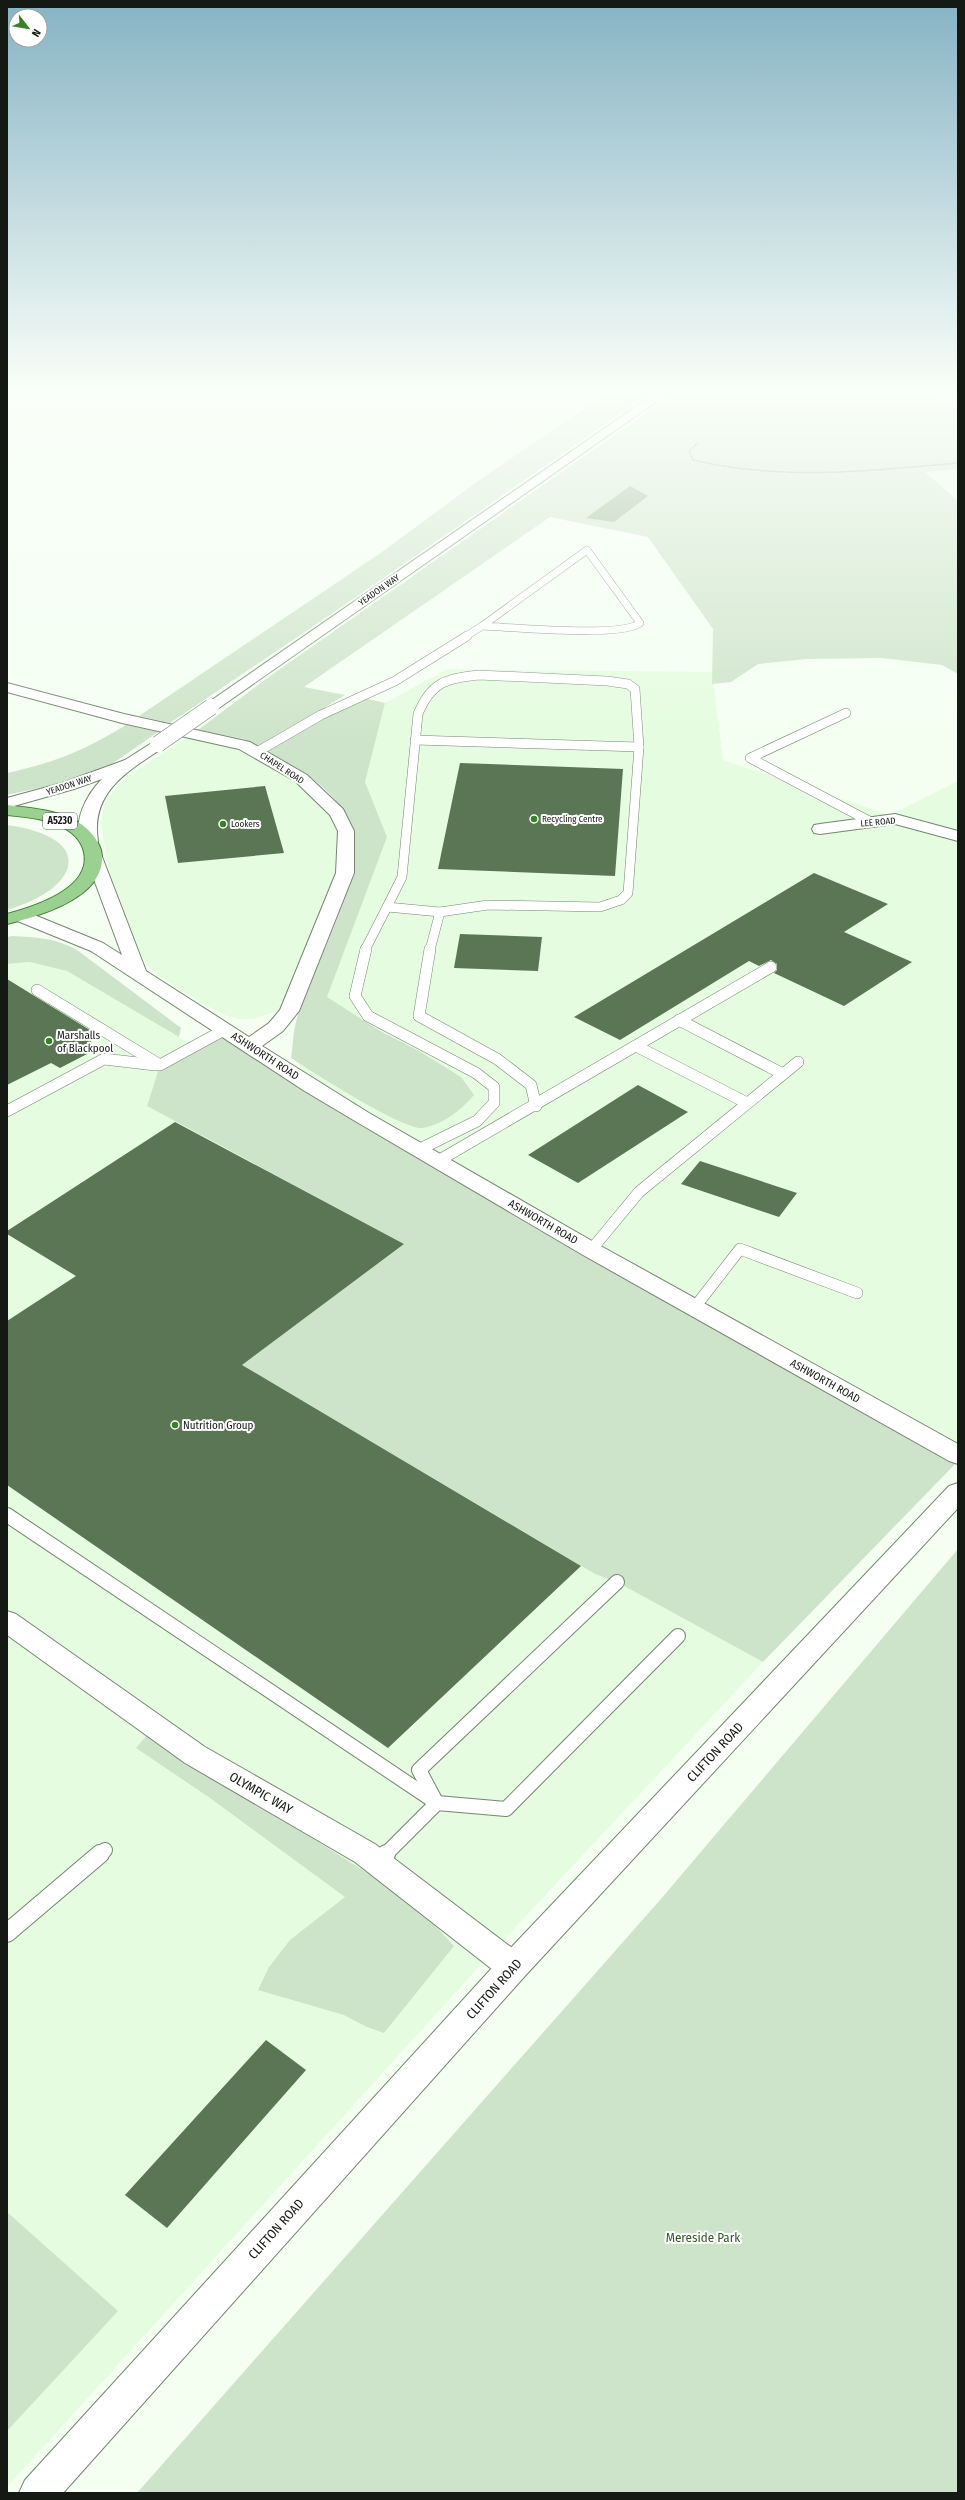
<svg xmlns="http://www.w3.org/2000/svg" width="965" height="2500" font-family="'Fira Sans Condensed',sans-serif">
<style>
.built{fill:#e5fce0}
.green{fill:#cee4ca}
.water{fill:#94b28d}
.building{fill:#5a7654}
.lines{fill:none;stroke-linecap:round;stroke-linejoin:round}
.service-far4-casing{stroke:#758571;stroke-width:8}
.service-far3-casing{stroke:#758571;stroke-width:10}
.service-far2-casing{stroke:#758571;stroke-width:12}
.service-far1-casing{stroke:#758571;stroke-width:16}
.service-casing{stroke:#758571;stroke-width:20}
.minor-casing{stroke:#758571;stroke-width:2}
.tertiary-casing{stroke:#758571;stroke-width:2}
.primary-casing{stroke:#417d34;stroke-width:2}
.path{stroke:#868f85;stroke-width:1.5;stroke-dasharray:1.5 1;stroke-linecap:butt}
.service-far4{stroke:#fff;stroke-width:7}
.service-far3{stroke:#fff;stroke-width:9}
.service-far2{stroke:#fff;stroke-width:11}
.service-far1{stroke:#fff;stroke-width:14}
.service{stroke:#fff;stroke-width:18}
.minor{fill:#fff;fill-rule:evenodd}
.tertiary{fill:#fff;fill-rule:evenodd}
.primary{fill:#9bd190;fill-rule:evenodd}
.tertiary-bridge-casing{stroke:#758571;stroke-width:17;stroke-linecap:butt}
.tertiary-bridge{stroke:#fff;stroke-width:16}
.poi-dot{fill:#398128;stroke:#fff;stroke-width:1.5}
.labels{text-anchor:middle;dominant-baseline:central;stroke-width:4;stroke-linejoin:round;paint-order:stroke}
.far-street-label{font-size:9px;fill:#141a13;stroke:#fff}
.far-poi-label{font-size:9px;fill:#141a13;stroke:#fff;text-anchor:start}
.shield{fill:#fff;stroke:#5a5f5a;stroke-width:1}
.shield-label{font-size:10px;font-weight:bold;fill:#141a13}
.poi-label{font-size:11px;fill:#141a13;stroke:#fff;text-anchor:start}
.street-label{font-size:11px;fill:#141a13;stroke:#fff}
.near-street-label{font-size:13px;fill:#141a13;stroke:#fff}
.near-park-label{font-size:13px;fill:#315b28;stroke:#fff}
</style>
<rect width="100%" height="100%" fill="#f4fff2"/>
<g class="built">
<polygon points="958,469 958,501 925,472"/>
<polygon points="447,669 712,672 723,760 890,815 958,781 958,1455 296,1077 387,837 365,782 385,703"/>
<polygon points="187,738 234,747 256,757 300,784 329,813 339,831 337,877 283,1009 253,1019 238,1019 224,1015 207,1006 159,976 148,966 141,955 109,873 101,823 105,802 126,777"/>
<polygon points="30,962 67,971 194,1046 160,1065 147,1106 404,1244 242,1365 595,1574 617,1582 763,1662 485,1960 7,2487 7,964"/>
</g>
<g class="green">
<polygon points="612,390 654,390 343,606 170,723 139,716 382,552 485,476"/>
<polygon points="679,390 932,390 934,391 929,393 958,409 958,469 925,472 958,501 958,674 942,665 882,658 807,659 758,664 731,682 712,684 713,629 648,537 550,517 304,687 345,695 259,747 244,739 198,730 270,676"/>
<path d="M359,697L385,703L365,782L387,837L327,997L380,1031L419,1051L461,1077L474,1095C461,1110 444,1124 423,1128C404,1131 311,1071 291,1058C293,1046 293,1033 296,1022C310,964 380,864 342,809C323,781 291,764 262,749Z"/>
<path d="M126,725L158,732L109,766L52,785L7,795V773C54,763 85,750 126,725Z"/>
<path d="M7,825C96,837 82,888 7,910Z"/>
<path d="M12,936C36,937 56,938 77,950L181,1028L179,1037L67,971L30,962L7,964V937Z"/>
<polygon points="219,1032 958,1461 763,1662 617,1582 595,1574 242,1365 404,1244 147,1106 160,1065"/>
<polygon points="958,1549 958,2493 137,2493 660,1900"/>
<polygon points="148,1734 413,1902 454,1946 384,2033 367,2027 344,2015 258,1990 269,1967 290,1940 345,1897 210,1798 136,1748"/>
<polygon points="7,2212 118,2311 7,2431"/>
</g>
<polygon class="water" points="630,486 648,496 614,522 586,518"/>
<g class="building">
<polygon points="460,763 623,769 615,876 438,869"/>
<polygon points="265,786 284,853 178,863 165,796"/>
<polygon points="814,873 888,904 844,932 912,962 844,1006 774,973 777,970 777,964 771,960 759,966 749,961 620,1040 574,1017"/>
<polygon points="460,934 542,937 538,971 454,968"/>
<polygon points="7,979 93,1032 89,1053 60,1068 51,1063 7,1085"/>
<polygon points="638,1085 688,1112 578,1183 528,1155"/>
<polygon points="175,1122 404,1244 242,1365 581,1566 388,1748 7,1485 7,1321 76,1276 7,1234 7,1231"/>
<polygon points="700,1161 797,1193 779,1217 681,1184"/>
<polygon points="266,2040 306,2070 167,2228 125,2195"/>
</g>
<g class="lines">
<g class="service-far4-casing">
<g id="service-far4">
<path d="M587,550L640,623C622,638 511,627 482,626Z"/>
<polyline points="465,637 482,626"/>
</g>
</g>
<g class="service-far3-casing">
<g id="service-far3">
<path d="M479,675L607,681L628,684L635,689L639,747L628,893L621,900L600,907L488,905L440,912L387,907L402,877L418,714C431,682 447,678 479,675Z"/>
<polyline points="846,713 750,758 871,822"/>
<polyline points="415,740 639,747"/>
<polyline points="257,752 321,715 395,681 467,636"/>
<polyline points="365,950 387,907"/>
<polyline points="430,950 440,912"/>
</g>
</g>
<g class="service-far2-casing">
<g id="service-far2">
<polyline points="366,949 355,996 368,1016 476,1073 494,1087 494,1103 477,1121 418,1150"/>
<polyline points="430,949 419,1016 497,1059 531,1085 536,1106"/>
<polyline points="37,990 160,1065 224,1030"/>
<polyline points="679,1020 783,1074"/>
<polyline points="636,1046 747,1103"/>
<polyline points="7,1111 104,1059 155,1065"/>
<polyline points="438,1161 771,967"/>
<polyline points="591,1250 639,1192 798,1062"/>
<polyline points="695,1307 740,1249 857,1293"/>
</g>
</g>
<g class="service-far1-casing">
<g id="service-far1">
<polyline points="7,1515 437,1803"/>
<polyline points="435,1800 419,1770 617,1582"/>
<polyline points="99,1855 105,1850"/>
<polyline points="385,1855 437,1803 506,1809 678,1636"/>
</g>
</g>
<g class="service-casing">
<g id="service">
<polyline points="377,1863 386,1854"/>
<polyline points="7,1933 100,1854"/>
</g>
</g>
<g class="minor-casing">
<g id="minor">
<polygon points="895,814 958,831 958,841 895,824 820,834 814,833 812,829 814,825 820,824"/>
<polygon points="7,1611 16,1614 205,1747 375,1844 524,1957 528,1967 524,1977 513,1981 502,1977 355,1862 185,1763 7,1635"/>
</g>
</g>
<g class="tertiary-casing">
<g id="tertiary">
<polygon points="660,390 673,390 216,710 206,710 203,707 206,704"/>
<polygon points="7,683 124,714 250,742 307,775 343,809 354,831 354,873 299,1011 283,1031 262,1046 369,1113 599,1245 958,1444 958,1464 949,1461 583,1255 355,1121 303,1090 91,951 15,920 12,916 15,912 27,912 103,943 122,955 86,858 89,854 101,854 146,971 249,1037 269,1023 280,1010 336,873 338,831 330,815 295,781 239,749 122,723 7,692"/>
<path d="M158,739L166,744L164,747C128,771 90,792 98,841L96,845H84C70,824 87,794 102,779L74,789L7,808V798L62,783L125,760Z"/>
<polygon points="958,1483 958,1508 524,1977 63,2493 19,2493 25,2480 502,1957 949,1486"/>
</g>
</g>
<g class="primary-casing">
<path id="primary" d="M7,805C28,808 50,809 70,818C83,823 97,836 101,850C111,896 40,916 7,924V914C33,907 92,889 84,852C81,839 70,830 58,825C42,818 24,817 7,815Z"/>
</g>
<path class="path" d="M698,443L689,451L693,460C783,481 867,471 958,463"/>
<use href="#service-far4" class="service-far4"/>
<use href="#service-far3" class="service-far3"/>
<use href="#service-far2" class="service-far2"/>
<use href="#service-far1" class="service-far1"/>
<use href="#service" class="service"/>
<use href="#minor" class="minor"/>
<use href="#tertiary" class="tertiary"/>
<use href="#primary" class="primary"/>
<g class="tertiary-bridge-casing">
<polyline id="tertiary-bridge" points="158,744 211,707"/>
</g>
<use href="#tertiary-bridge" class="tertiary-bridge"/>
</g>
<linearGradient id="sky" x2="0" y2="1"><stop stop-color="#86b3c4"/><stop offset="0.53" stop-color="#fafff9"/><stop offset="1" stop-color="#fafff9" stop-opacity="0"/></linearGradient>
<rect width="965" height="740" fill="url(#sky)"/>
<g class="poi-dot">
<circle cx="534" cy="819" r="4"/>
<circle cx="223" cy="824" r="4"/>
<circle cx="49" cy="1041" r="4"/>
<circle cx="175" cy="1425" r="4"/>
</g>
<g class="labels">
<g class="far-street-label">
<text transform="translate(379 590) rotate(-35)">YEADON WAY</text>
<text transform="translate(282 768) rotate(33)">CHAPEL ROAD</text>
<text transform="translate(69 785) rotate(-18)">YEADON WAY</text>
<text transform="translate(878 822) rotate(-5)">LEE ROAD</text>
</g>
<g class="far-poi-label">
<text x="542" y="819">Recycling Centre</text>
<text x="231" y="824">Lookers</text>
</g>
<rect class="shield" x="43" y="813" width="34" height="16" rx="3"/>
<g class="shield-label">
<text x="60" y="821">A5230</text>
</g>
<g class="poi-label">
<text x="57" y="1035">Marshalls<tspan x="57" dy="13">of Blackpool</tspan></text>
<text x="183" y="1425">Nutrition Group</text>
</g>
<g class="street-label">
<text transform="translate(265 1056) rotate(33)">ASHWORTH ROAD</text>
<text transform="translate(543 1222) rotate(30)">ASHWORTH ROAD</text>
<text transform="translate(825 1381) rotate(29)">ASHWORTH ROAD</text>
</g>
<g class="near-street-label">
<text transform="translate(715 1752) rotate(-47)">CLIFTON ROAD</text>
<text transform="translate(261 1793) rotate(30)">OLYMPIC WAY</text>
<text transform="translate(494 1989) rotate(-48)">CLIFTON ROAD</text>
<text transform="translate(276 2229) rotate(-48)">CLIFTON ROAD</text>
</g>
<g class="near-park-label">
<text x="703" y="2237">Mereside Park</text>
</g>
</g>
<rect width="965" height="2500" fill="none" stroke="#141a13" stroke-width="16"/>
<g transform="translate(28 28) rotate(121)"><circle r="19" fill="#ffffff" stroke="#a1a3a1"/>
<path d="M0-3L7 15L0 10L-7 15Z" fill="#398128"/>
<text y="-6" font-size="11" font-weight="bold" text-anchor="middle" fill="#141a13">N</text>
</g>
</svg>
